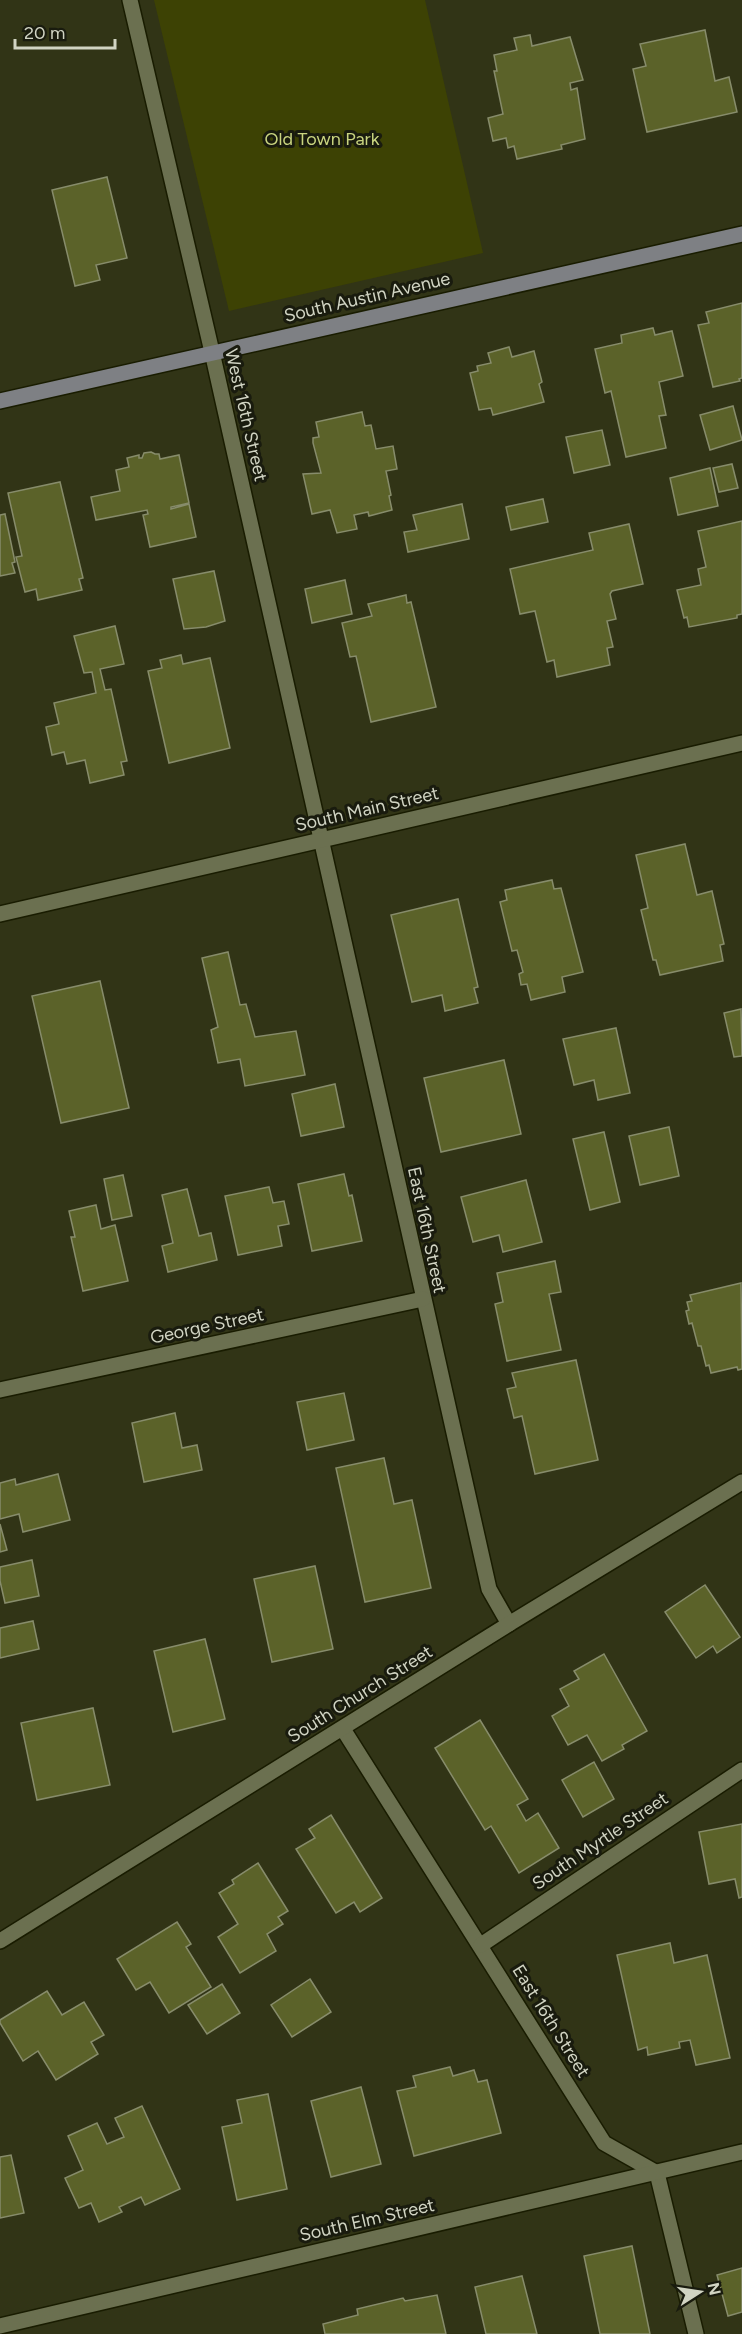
<svg xmlns="http://www.w3.org/2000/svg" width="742" height="2334" font-family="Figtree,sans-serif">
<style>
.green{fill:#3d4204}
.building{fill:#5b6229;stroke:#878c6b;stroke-width:1.5}
.lines{fill:none;stroke-linecap:round;stroke-linejoin:round}
.minor-casing{stroke:#191c00;stroke-width:18}
.secondary-casing{stroke:#191c00;stroke-width:18}
.minor{stroke:#6b7050;stroke-width:15}
.secondary{stroke:#7e8084;stroke-width:15}
.labels{text-anchor:middle;dominant-baseline:central;stroke-width:6;stroke-linejoin:round;paint-order:stroke}
.park-label{font-size:18px;fill:#c9d47f;stroke:#191b0e}
.street-label{font-size:18px;fill:#d1d4c3;stroke:#191b0e}
</style>
<rect width="100%" height="100%" fill="#313416"/>
<polygon class="green" points="154,0 425,0 483,253 229,311"/>
<g class="building">
<polygon points="705,30 715,81 729,77 737,112 647,132 633,69 646,66 640,44"/>
<polygon points="530,35 532,46 570,37 583,80 570,83 571,90 577,88 585,139 561,145 562,149 517,159 514,146 508,148 506,138 493,141 488,118 503,114 494,71 497,71 494,55 517,50 514,38"/>
<polygon points="107,177 127,258 96,265 100,280 75,286 52,190"/>
<polygon points="742,303 742,378 739,379 740,381 713,387 698,325 709,323 706,312"/>
<polygon points="653,328 655,335 672,331 683,376 659,382 666,415 659,416 666,448 626,457 611,391 605,393 595,349 622,343 621,335"/>
<polygon points="509,347 512,357 534,351 542,382 539,384 544,402 493,415 491,408 479,410 470,373 478,371 477,366 491,363 488,353"/>
<polygon points="733,406 742,440 710,450 700,415"/>
<polygon points="362,412 365,426 371,425 376,449 393,446 397,469 386,471 391,495 389,496 392,510 369,516 368,512 354,515 357,529 337,533 330,510 312,514 303,474 321,473 313,443 313,438 319,437 316,422"/>
<polygon points="602,430 610,465 574,473 566,437"/>
<polygon points="151,452 155,454 159,454 160,459 179,455 189,503 171,507 171,509 189,504 196,537 150,547 143,515 148,514 147,510 96,520 91,497 120,491 116,470 129,467 127,458 139,455 139,458 142,458 144,453"/>
<polygon points="732,464 738,488 719,492 713,468"/>
<polygon points="710,468 718,506 678,515 670,478"/>
<polygon points="60,482 83,578 79,579 82,590 38,600 36,589 25,592 16,557 22,556 8,493"/>
<polygon points="543,499 548,522 511,530 506,507"/>
<polygon points="462,504 469,539 408,552 404,532 417,530 413,515"/>
<polygon points="5,514 15,562 12,563 15,573 0,576 0,515"/>
<polygon points="742,521 742,614 737,615 737,618 689,627 687,617 684,618 677,590 701,585 698,569 706,567 698,531"/>
<polygon points="629,524 643,584 612,591 610,594 616,619 607,621 613,647 607,648 610,665 557,677 554,660 547,662 535,611 520,614 510,569 593,550 589,533"/>
<polygon points="214,571 225,621 206,627 184,629 173,579"/>
<polygon points="345,580 352,614 312,623 305,589"/>
<polygon points="406,595 407,603 411,602 436,707 371,722 356,656 350,657 342,623 372,616 368,604"/>
<polygon points="115,626 124,664 100,669 105,690 111,689 127,761 121,762 124,775 90,783 85,760 67,764 64,752 52,755 46,727 59,724 54,703 96,693 92,672 84,673 74,636"/>
<polygon points="181,655 183,664 210,658 230,748 169,763 148,671 162,668 160,660"/>
<polygon points="685,844 697,895 712,891 724,944 720,945 723,961 660,975 656,960 653,960 641,910 648,908 636,855"/>
<polygon points="552,880 554,889 561,888 583,972 562,977 565,992 531,1000 527,984 521,985 519,974 523,972 517,950 512,951 500,902 507,900 505,890"/>
<polygon points="458,899 478,987 474,988 478,1003 445,1011 442,995 412,1002 391,915"/>
<polygon points="228,952 240,1005 246,1004 255,1037 296,1031 305,1075 245,1086 240,1059 218,1063 211,1030 218,1027 202,958"/>
<polygon points="100,981 129,1108 61,1123 32,996"/>
<polygon points="741,1009 742,1056 734,1057 724,1013"/>
<polygon points="616,1028 630,1093 598,1100 594,1080 574,1085 563,1039"/>
<polygon points="504,1060 521,1134 441,1152 424,1078"/>
<polygon points="335,1084 344,1127 301,1136 292,1094"/>
<polygon points="669,1127 679,1176 640,1185 629,1136"/>
<polygon points="604,1132 620,1202 590,1210 573,1139"/>
<polygon points="344,1174 349,1196 352,1195 362,1241 312,1251 298,1184"/>
<polygon points="123,1175 132,1216 112,1220 104,1179"/>
<polygon points="526,1180 542,1242 503,1252 499,1235 473,1242 461,1197"/>
<polygon points="269,1187 273,1203 284,1201 289,1224 278,1226 282,1246 238,1255 225,1196"/>
<polygon points="187,1189 199,1236 211,1233 217,1260 168,1272 162,1246 173,1243 162,1195"/>
<polygon points="96,1205 101,1229 115,1225 128,1281 83,1291 71,1237 75,1237 69,1211"/>
<polygon points="555,1261 561,1292 549,1294 561,1350 507,1361 495,1304 503,1302 497,1273"/>
<polygon points="741,1283 742,1369 738,1370 737,1367 711,1373 709,1365 706,1366 701,1346 698,1346 692,1323 689,1324 686,1311 689,1310 687,1302 692,1301 690,1295"/>
<polygon points="576,1360 598,1460 535,1474 522,1416 514,1418 507,1389 516,1387 512,1373"/>
<polygon points="344,1393 354,1440 307,1450 297,1402"/>
<polygon points="175,1413 182,1448 197,1445 202,1470 144,1482 132,1423"/>
<polygon points="384,1458 394,1504 412,1500 431,1588 365,1602 336,1468"/>
<polygon points="58,1474 70,1520 23,1532 19,1514 0,1519 0,1483 15,1479 16,1485"/>
<polygon points="0,1524 7,1550 0,1552"/>
<polygon points="32,1560 39,1596 5,1603 0,1581 0,1567"/>
<polygon points="315,1566 333,1649 272,1662 254,1579"/>
<polygon points="705,1585 740,1637 717,1653 713,1646 696,1658 665,1612"/>
<polygon points="33,1621 39,1649 0,1658 0,1628"/>
<polygon points="205,1639 225,1719 173,1732 154,1651"/>
<polygon points="604,1654 647,1731 622,1745 624,1749 602,1761 587,1735 568,1745 552,1716 569,1706 560,1689 579,1679 574,1671"/>
<polygon points="93,1708 110,1785 37,1800 21,1723"/>
<polygon points="480,1720 528,1799 517,1805 526,1821 538,1813 559,1848 519,1873 491,1826 485,1830 435,1748"/>
<polygon points="594,1762 614,1799 583,1817 562,1780"/>
<polygon points="331,1815 382,1898 360,1912 354,1902 336,1913 296,1849 315,1838 309,1829"/>
<polygon points="742,1824 742,1897 739,1898 735,1879 709,1884 699,1832"/>
<polygon points="258,1863 288,1911 278,1917 283,1924 267,1934 276,1951 240,1973 218,1937 238,1924 219,1893 234,1884 232,1880"/>
<polygon points="177,1922 191,1944 186,1947 211,1987 169,2013 150,1982 136,1990 117,1959"/>
<polygon points="670,1943 674,1963 707,1955 730,2058 696,2065 690,2040 679,2042 680,2048 648,2055 647,2047 638,2050 617,1955"/>
<polygon points="310,1979 331,2012 292,2037 271,2005"/>
<polygon points="222,1984 240,2013 207,2034 188,2005"/>
<polygon points="47,1991 62,2015 84,2002 104,2035 91,2042 98,2054 56,2080 38,2051 23,2061 0,2023 0,2020"/>
<polygon points="450,2067 453,2076 474,2070 478,2082 487,2080 501,2133 414,2156 397,2091 416,2087 413,2076"/>
<polygon points="361,2087 381,2164 331,2177 311,2101"/>
<polygon points="268,2094 287,2189 237,2200 222,2127 242,2123 237,2100"/>
<polygon points="142,2106 180,2189 145,2205 141,2197 119,2207 122,2212 99,2222 91,2203 79,2208 65,2178 83,2170 68,2136 97,2123 107,2144 124,2137 115,2118"/>
<polygon points="11,2155 24,2213 0,2218 0,2157"/>
<polygon points="632,2246 650,2334 600,2334 584,2256"/>
<polygon points="742,2268 742,2312 728,2316 717,2275"/>
<polygon points="522,2276 537,2334 486,2334 475,2287"/>
<polygon points="437,2295 446,2334 325,2334 323,2324 358,2315 357,2309 403,2298 405,2301"/>
</g>
<g class="lines">
<g class="minor-casing">
<g id="minor">
<polyline points="130,0 212,352 489,1589 509,1624"/>
<polyline points="0,914 742,743"/>
<polyline points="0,1390 423,1299"/>
<polyline points="343,1729 604,2143 657,2173 696,2334"/>
<polyline points="0,1941 509,1624 742,1482"/>
<polyline points="481,1945 742,1770"/>
<polyline points="0,2326 742,2152"/>
</g>
</g>
<g class="secondary-casing">
<polyline id="secondary" points="0,401 742,234"/>
</g>
<use href="#minor" class="minor"/>
<use href="#secondary" class="secondary"/>
</g>
<g class="labels">
<g class="park-label">
<text x="322" y="139">Old Town Park</text>
</g>
<g class="street-label">
<text transform="translate(367 297) rotate(-13)">South Austin Avenue</text>
<text transform="translate(246 415) rotate(77)">West 16th Street</text>
<text transform="translate(367 809) rotate(-13)">South Main Street</text>
<text transform="translate(427 1230) rotate(78)">East 16th Street</text>
<text transform="translate(207 1326) rotate(-12)">George Street</text>
<text transform="translate(360 1694) rotate(-32)">South Church Street</text>
<text transform="translate(600 1841) rotate(-34)">South Myrtle Street</text>
<text transform="translate(551 2021) rotate(58)">East 16th Street</text>
<text transform="translate(367 2220) rotate(-13)">South Elm Street</text>
</g>
</g>
<g transform="translate(700 2292) rotate(78)" stroke="#191b0e" stroke-width="4.5" paint-order="stroke">
<path d="M0-4.5L10 22L0 15L-10 22Z" fill="#d1d4c3"/>
<text y="-9" font-size="16" font-weight="bold" text-anchor="middle" fill="#d1d4c3">N</text>
</g>
<path d="M15 39v9h100v-9" fill="none" stroke="#d1d4c3" stroke-width="3"/>
<text x="24" y="39" font-size="18" fill="#d1d4c3" stroke="#191b0e" stroke-width="4.5" paint-order="stroke">20 m</text>
</svg>
